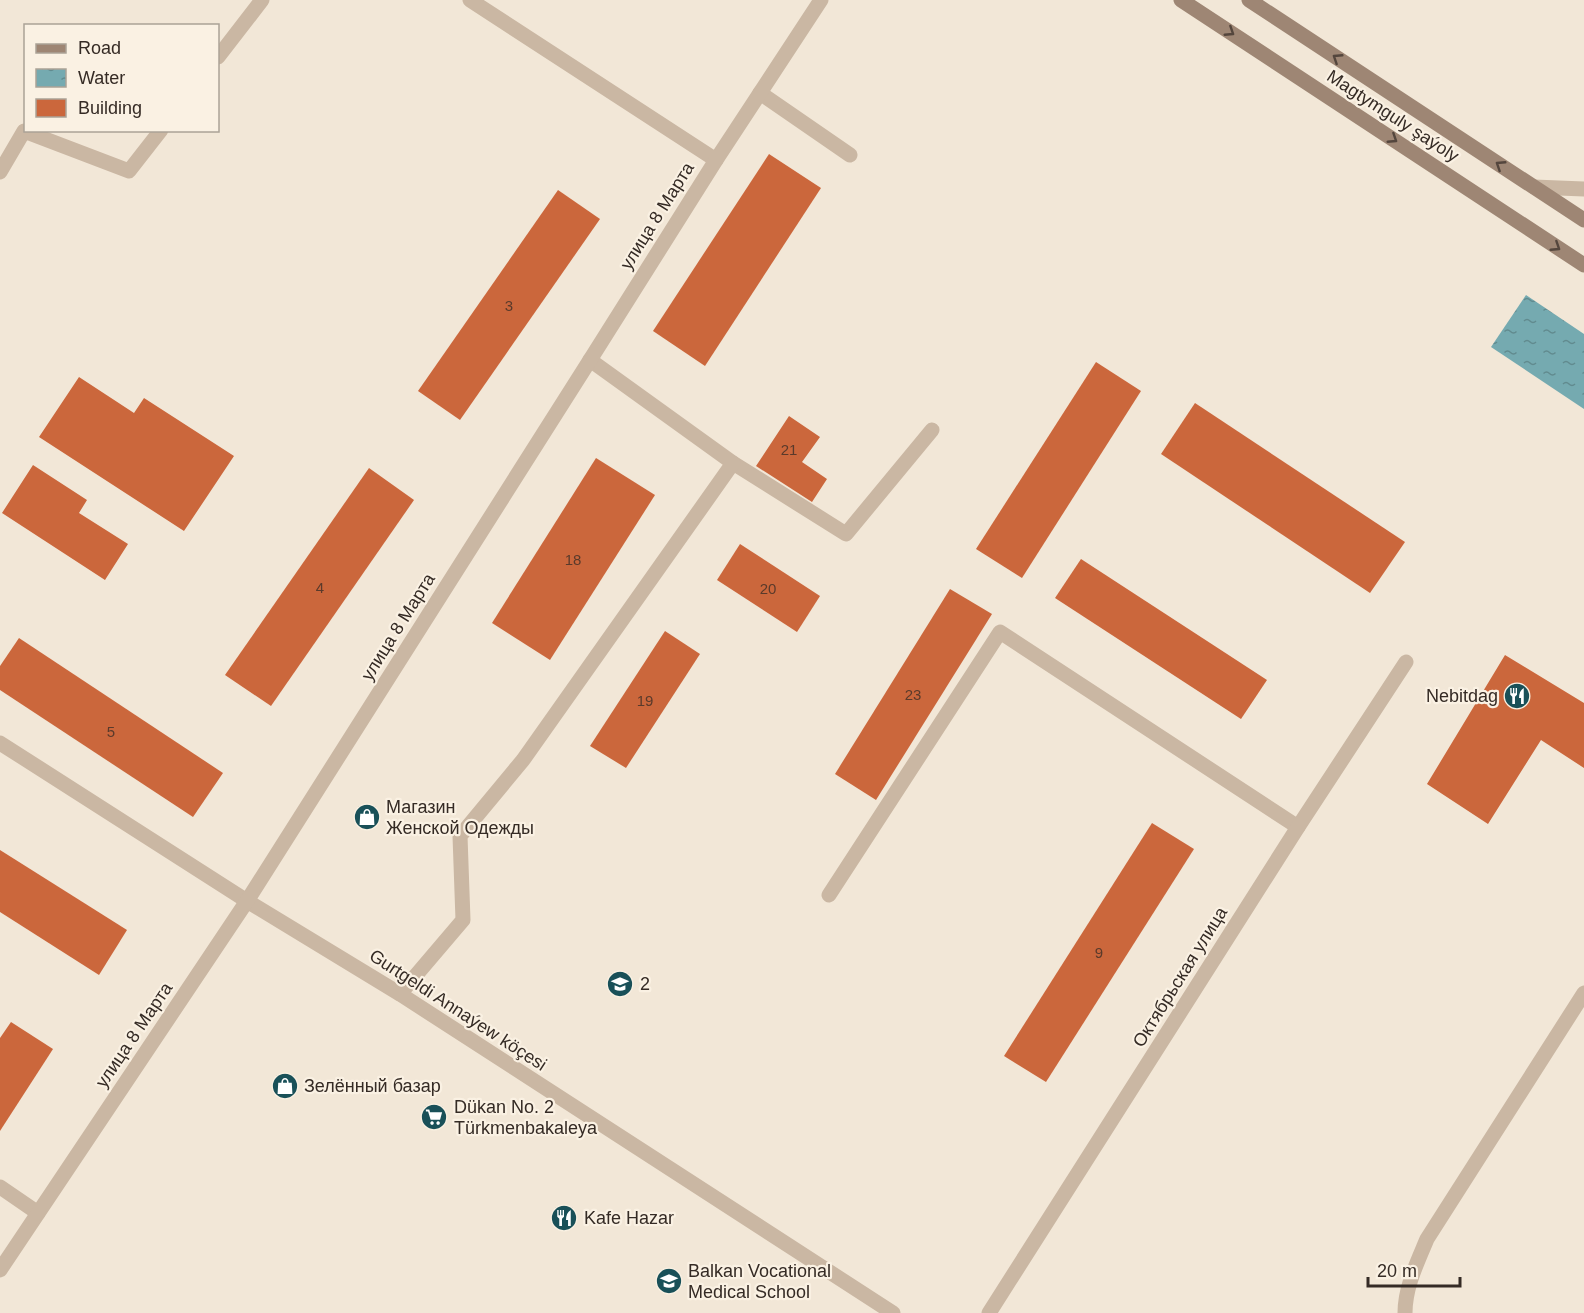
<svg xmlns="http://www.w3.org/2000/svg" width="1584" height="1313" font-family="Arial,sans-serif">
<style>
.water{fill:url(#water-ripples)}
.building{fill:#cb673c}
.lines{fill:none;stroke-linecap:round;stroke-linejoin:round}
.lane{stroke:#cab7a3;stroke-width:15}
.street{stroke:#cab7a3;stroke-width:15}
.secondary{stroke:#9e8674;stroke-width:15}
.oneway{stroke:#54463d}
.labels{text-anchor:middle;dominant-baseline:central;stroke-width:4.5;stroke-linejoin:round;paint-order:stroke}
.number-label{font-size:15px;fill:#5a3a2b}
.street-label{font-size:18px;fill:#352b25;stroke:#faf1e3}
.poi-label{font-size:18px;fill:#352b25;stroke:#faf1e3;text-anchor:start}
</style>
<defs>
<pattern id="water-ripples" width="26" height="14" patternUnits="userSpaceOnUse" patternTransform="scale(1.5)"><rect width="26" height="14" fill="#75aab0"/><path d="M2 4q2-2 4 0t4 0M15 11q2-2 4 0t4 0" fill="none" stroke="#618b8f"/></pattern>
</defs>
<rect width="100%" height="100%" fill="#f2e7d7"/>
<polygon class="water" points="1526,295 1584,334 1584,409 1491,347"/>
<g class="building">
<polygon points="769,154 821,188 705,366 653,331"/>
<polygon points="558,190 600,219 460,420 418,391"/>
<polygon points="1096,362 1141,391 1022,578 976,549"/>
<polygon points="79,377 134,413 144,398 234,456 184,531 39,437"/>
<polygon points="1195,403 1405,542 1370,593 1161,454"/>
<polygon points="789,416 820,437 802,462 827,479 812,502 756,466"/>
<polygon points="596,458 655,495 550,660 492,623"/>
<polygon points="33,465 87,500 79,513 128,544 105,580 2,513"/>
<polygon points="369,468 414,500 271,706 225,675"/>
<polygon points="740,544 820,596 797,632 717,580"/>
<polygon points="1081,559 1267,680 1241,719 1055,598"/>
<polygon points="950,589 992,614 876,800 835,774"/>
<polygon points="665,631 700,654 626,768 590,746"/>
<polygon points="19,638 223,773 193,817 0,690 0,666"/>
<polygon points="1505,655 1584,703 1584,768 1541,740 1488,824 1427,784"/>
<polygon points="1152,823 1194,849 1046,1082 1004,1056"/>
<polygon points="0,850 127,930 99,975 0,912"/>
<polygon points="11,1022 53,1049 0,1131 0,1038"/>
</g>
<g class="lines">
<g class="lane">
<polyline points="470,0 716,160"/>
<polyline points="218,57 262,0"/>
<polyline points="760,93 850,155"/>
<polyline points="0,172 24,131 129,171 161,130"/>
<polyline points="733,463 846,534 932,430"/>
<polyline points="829,895 1000,632 1298,827"/>
<polyline points="400,994 463,920 460,836 523,760 733,463 590,360"/>
<polyline points="0,1187 38,1213"/>
<path d="M1405,1313C1405,1287 1417,1263 1427,1239L1584,993"/>
</g>
<g class="street">
<polyline points="1534,187 1584,189"/>
<polyline points="0,743 247,901 400,994 893,1313"/>
<polyline points="0,1270 247,901 590,360 716,160 821,0"/>
<polyline points="989,1313 1298,827 1406,662"/>
</g>
<g class="secondary">
<polyline points="1181,0 1584,265"/>
<polyline points="1249,0 1584,220"/>
</g>
</g>
<defs><path id="oneway-chevron" d="M-2-3.5L2.5 0L-2 3.5" fill="none" stroke-width="1.6" stroke-linecap="round" stroke-linejoin="round" transform="scale(1.5)"/></defs>
<g class="oneway">
<use href="#oneway-chevron" transform="translate(1230 32) rotate(33)"/>
<use href="#oneway-chevron" transform="translate(1337 58) rotate(-147)"/>
<use href="#oneway-chevron" transform="translate(1393 139) rotate(33)"/>
<use href="#oneway-chevron" transform="translate(1500 165) rotate(-147)"/>
<use href="#oneway-chevron" transform="translate(1556 247) rotate(33)"/>
</g>
<defs>
<g id="restaurant-disc" transform="scale(1.35)"><circle r="9.5" fill="#195058" stroke="#faf1e3"/><path d="M-5-6h1v4h1v-4h1v4h1v-4h1v5L-1.5 .5V6h-2V.5L-5-1ZM5-6V6H3V1.5H1.5Q1.5-4 5-6Z" fill="#fff"/></g>
<g id="shop-disc" transform="scale(1.35)"><circle r="9.5" fill="#195058" stroke="#faf1e3"/><path d="M-5-2.5h2.3a2.7 3.5 0 0 1 5.4 0H5L5.5 6h-11ZM-1.5-2.5h3a1.5 2.3 0 0 0-3 0Z" fill="#fff"/></g>
<g id="school-disc" transform="scale(1.35)"><circle r="9.5" fill="#195058" stroke="#faf1e3"/><path d="M0-5L7-2L0 1L-7-2ZM-4 1L0 2.5L4 1V4Q0 6-4 4Z" fill="#fff"/></g>
<g id="supermarket-disc" transform="scale(1.35)"><circle r="9.5" fill="#195058" stroke="#faf1e3"/><path d="M-6-5.5h2.5l.6 2H6L4.5 2H-2.5L-4.4-4H-6ZM-1.5 3.2a1.3 1.3 0 1 0 .1 0ZM3 3.2a1.3 1.3 0 1 0 .1 0Z" fill="#fff"/></g>
<g id="university-disc" transform="scale(1.35)"><circle r="9.5" fill="#195058" stroke="#faf1e3"/><path d="M0-5L7-2L0 1L-7-2ZM-4 1L0 2.5L4 1V4Q0 6-4 4Z" fill="#fff"/></g>
</defs>
<g fill-rule="evenodd">
<use href="#restaurant-disc" x="1517" y="696"/>
<use href="#shop-disc" x="367" y="817"/>
<use href="#school-disc" x="620" y="984"/>
<use href="#shop-disc" x="285" y="1086"/>
<use href="#supermarket-disc" x="434" y="1117"/>
<use href="#restaurant-disc" x="564" y="1218"/>
<use href="#university-disc" x="669" y="1281"/>
</g>
<g class="labels">
<g class="number-label">
<text x="509" y="305">3</text>
<text x="789" y="449">21</text>
<text x="573" y="559">18</text>
<text x="320" y="587">4</text>
<text x="768" y="588">20</text>
<text x="913" y="694">23</text>
<text x="645" y="700">19</text>
<text x="111" y="731">5</text>
<text x="1099" y="952">9</text>
</g>
<g class="street-label">
<text transform="translate(1393 116) rotate(33)">Magtymguly şaýoly</text>
<text transform="translate(657 216) rotate(-58)">улица 8 Марта</text>
<text transform="translate(398 627) rotate(-58)">улица 8 Марта</text>
<text transform="translate(1180 977) rotate(-58)">Октябрьская улица</text>
<text transform="translate(458 1010) rotate(33)">Gurtgeldi Annaýew köçesi</text>
<text transform="translate(134 1035) rotate(-56)">улица 8 Марта</text>
</g>
<g class="poi-label">
<text x="1498" y="696" text-anchor="end">Nebitdag</text>
<text x="386" y="807">Магазин<tspan x="386" dy="21">Женской Одежды</tspan></text>
<text x="640" y="984">2</text>
<text x="304" y="1086">Зелённый базар</text>
<text x="454" y="1107">Dükan No. 2<tspan x="454" dy="21">Türkmenbakaleya</tspan></text>
<text x="584" y="1218">Kafe Hazar</text>
<text x="688" y="1271">Balkan Vocational<tspan x="688" dy="21">Medical School</tspan></text>
</g>
</g>
<rect x="24" y="24" width="195" height="108" fill="#faf1e3" stroke="#aba297" stroke-width="1.5"/>
<rect x="36" y="44" width="30" height="9" fill="#9e8674" stroke="#aba297" stroke-width="1.5"/>
<text x="78" y="54" font-size="18" fill="#352b25">Road</text>
<rect x="36" y="69" width="30" height="18" fill="url(#water-ripples)" stroke="#aba297" stroke-width="1.5"/>
<text x="78" y="84" font-size="18" fill="#352b25">Water</text>
<rect x="36" y="99" width="30" height="18" fill="#cb673c" stroke="#aba297" stroke-width="1.5"/>
<text x="78" y="114" font-size="18" fill="#352b25">Building</text>
<path d="M1368 1277v9h92v-9" fill="none" stroke="#352b25" stroke-width="3"/>
<text x="1377" y="1277" font-size="18" fill="#352b25" stroke="#faf1e3" stroke-width="4.5" paint-order="stroke">20 m</text>
</svg>
